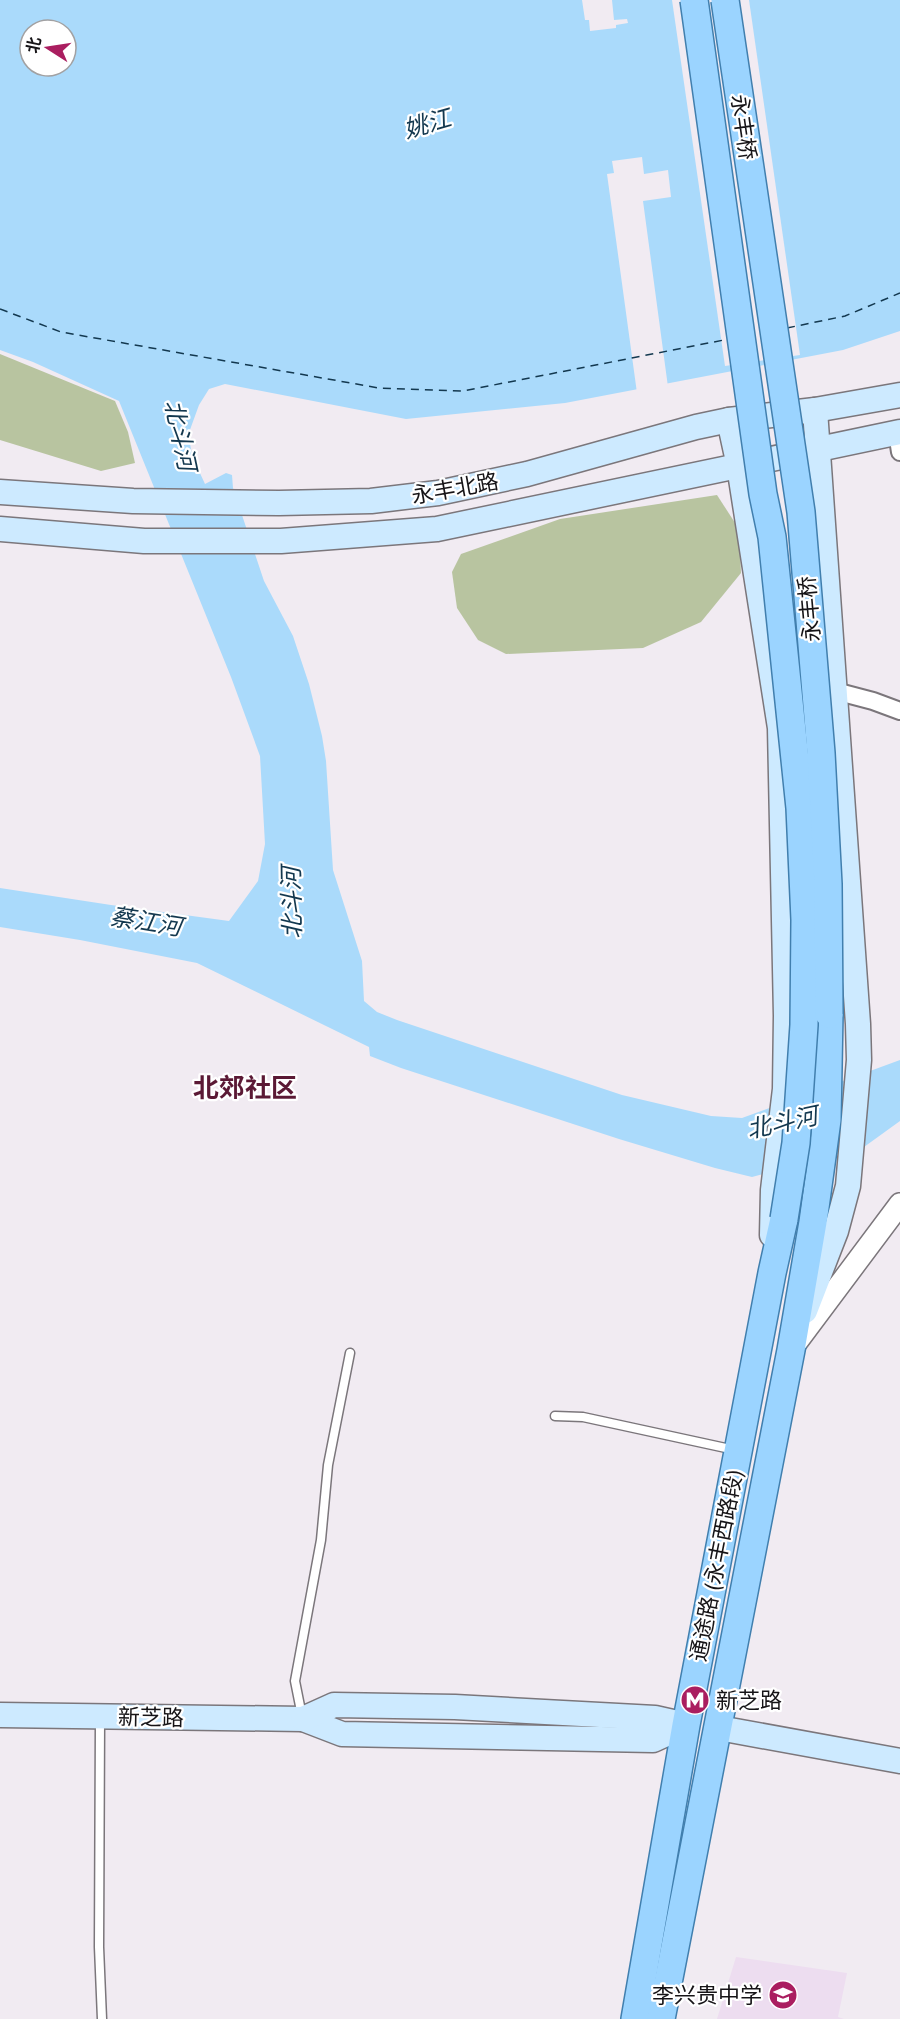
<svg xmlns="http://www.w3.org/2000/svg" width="900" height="2019" font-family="Mulish,'Noto Sans SC',sans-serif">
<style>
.education{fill:#edddf0}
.green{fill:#b8c4a0}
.water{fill:#aadafb;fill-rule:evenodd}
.pier{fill:#f1ebf2}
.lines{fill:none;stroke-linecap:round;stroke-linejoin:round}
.canal{stroke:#aadafb;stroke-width:16}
.ferry{stroke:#13384f;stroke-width:1.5;stroke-dasharray:8 6;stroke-linecap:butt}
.service-casing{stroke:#7b767b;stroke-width:11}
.minor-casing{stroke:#7b767b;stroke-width:20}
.tertiary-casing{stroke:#7b767b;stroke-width:24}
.secondary-casing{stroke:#7b767b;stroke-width:27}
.primary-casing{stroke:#417fae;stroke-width:30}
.service{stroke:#fff;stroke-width:8}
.minor{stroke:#fff;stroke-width:16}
.tertiary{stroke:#fff;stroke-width:21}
.secondary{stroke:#cdeaff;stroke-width:24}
.primary{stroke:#9bd4ff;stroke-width:27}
.primary-bridge-casing{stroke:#417fae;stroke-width:30;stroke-linecap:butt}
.primary-bridge{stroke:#9bd4ff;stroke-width:27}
.labels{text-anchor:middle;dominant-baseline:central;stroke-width:4.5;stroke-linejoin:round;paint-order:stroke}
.street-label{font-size:22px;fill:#161417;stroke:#fff}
.poi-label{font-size:22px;fill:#161417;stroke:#fff;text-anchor:start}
.water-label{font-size:24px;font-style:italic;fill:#13384f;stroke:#fff}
.quarter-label{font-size:26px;font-weight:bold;fill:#5b1935;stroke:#fff}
</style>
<rect width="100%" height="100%" fill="#f1ebf2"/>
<polygon class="education" points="736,1957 847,1973 838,2017 844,2019 717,2019"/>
<g class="green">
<polygon points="0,354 115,401 128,432 135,463 101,471 0,440"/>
<polygon points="717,495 739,529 741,573 701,622 643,648 506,654 478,640 457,608 452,572 461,554 560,519"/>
</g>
<path class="water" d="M0,0H900V331L843,350L565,403L406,419L225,384L209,389L199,405L179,460L180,473L199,471L205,484L226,473L232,475L233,488L264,581L293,636L309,684L322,736L326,761L333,870L362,961L364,1001L377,1012L397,1020L622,1095L711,1116L742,1118L900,1060V1121L864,1147L752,1177L715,1168L619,1139L401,1068L370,1056L369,1047L197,963L80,940L0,927V888L111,905L229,921L258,881L265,844L260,756L231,677L119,401L33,362L0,350ZM30,30H66V66H30Z"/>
<g class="pier">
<polygon points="582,0 612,0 614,20 627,19 628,23 616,25 616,28 590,31 589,20 585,20"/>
<polygon points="672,0 749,0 800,355 725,366"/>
<polygon points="642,157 644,174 668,170 671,197 643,201 668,387 637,393 607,174 614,173 612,161"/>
</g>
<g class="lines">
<polyline class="canal" points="179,428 187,472 195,493"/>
<g class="ferry">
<polyline points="0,309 61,332 379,388 463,391 729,339"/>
<polyline points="787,328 845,316 900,293"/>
</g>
<g class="service-casing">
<g id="service">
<polyline points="555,1416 583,1417 735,1450"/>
<polyline points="302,1716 295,1681 321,1540 328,1465 350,1353"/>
<polyline points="100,1720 99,1947 102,2019"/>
</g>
</g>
<g class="minor-casing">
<g id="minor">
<polyline points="897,432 900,452"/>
<polyline points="835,691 873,701 900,711"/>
</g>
</g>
<g class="tertiary-casing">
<polyline id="tertiary" points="793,1347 900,1204"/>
</g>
<g class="secondary-casing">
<g id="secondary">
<polyline points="729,420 739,466 780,728 786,1016 785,1089 773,1190 772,1235"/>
<polyline points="0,492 133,501 279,503 371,501 438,493 527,474 696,427 729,420 815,410 900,395"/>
<polyline points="0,529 144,541 281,541 437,529 900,432"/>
<polyline points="805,1311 836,1231 848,1186 859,1060 858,1024 815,410"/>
<polyline points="0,1715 303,1719 342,1734 653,1740 686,1725"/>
<polyline points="303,1719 334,1705 455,1707 655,1718 686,1725"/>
<polyline points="719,1728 900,1761"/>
</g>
</g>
<g class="primary-casing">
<g id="primary">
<polyline points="635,2019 686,1725 772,1273 784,1219"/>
<polyline points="661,2019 791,1350 813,1222 827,1120 829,1014"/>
</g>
</g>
<use href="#service" class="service"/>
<use href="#minor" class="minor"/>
<use href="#tertiary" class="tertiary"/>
<use href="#secondary" class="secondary"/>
<use href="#primary" class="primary"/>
<g class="primary-bridge-casing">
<g id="primary-bridge">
<polyline points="694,0 763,494 772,537 800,808 805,920 804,1025 796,1143 784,1219"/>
<polyline points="725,0 801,512 821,753 828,884 829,1014"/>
</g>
</g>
<use href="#primary-bridge" class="primary-bridge"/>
</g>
<defs>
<g id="metro-disc" transform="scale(1.5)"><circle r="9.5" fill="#aa1e60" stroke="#fff"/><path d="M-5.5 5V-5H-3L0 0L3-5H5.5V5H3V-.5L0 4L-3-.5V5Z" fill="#fff"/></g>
<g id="school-disc" transform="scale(1.5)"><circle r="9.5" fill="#aa1e60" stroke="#fff"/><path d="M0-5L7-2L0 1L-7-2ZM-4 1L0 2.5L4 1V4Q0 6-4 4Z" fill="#fff"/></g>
</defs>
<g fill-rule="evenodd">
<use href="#metro-disc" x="695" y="1700"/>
<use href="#school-disc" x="783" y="1995"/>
</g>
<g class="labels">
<g class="street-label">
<text transform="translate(744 127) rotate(82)">永丰桥</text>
<text transform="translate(455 488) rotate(-10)">永丰北路</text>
<text transform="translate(809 609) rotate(-95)">永丰桥</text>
<text transform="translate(716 1565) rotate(-79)">通途路 (永丰西路段)</text>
<text transform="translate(151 1717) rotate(1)">新芝路</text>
</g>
<g class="poi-label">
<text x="716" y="1700">新芝路</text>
<text x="762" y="1995" text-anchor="end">李兴贵中学</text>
</g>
<g class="water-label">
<text transform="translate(427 123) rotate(-16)">姚江</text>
<text transform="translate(181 435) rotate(78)">北斗河</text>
<text transform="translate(291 903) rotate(-91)">北斗河</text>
<text transform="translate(146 921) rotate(9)">蔡江河</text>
<text transform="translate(782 1122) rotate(-12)">北斗河</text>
</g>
<g class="quarter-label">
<text x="245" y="1087">北郊社区</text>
</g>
</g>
<g transform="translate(48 48) rotate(282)"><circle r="28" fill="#ffffff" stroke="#a2a1a2" stroke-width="1.5"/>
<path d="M0-4.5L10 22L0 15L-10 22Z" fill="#aa1e60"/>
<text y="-9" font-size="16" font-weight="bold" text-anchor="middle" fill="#161417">北</text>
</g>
</svg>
